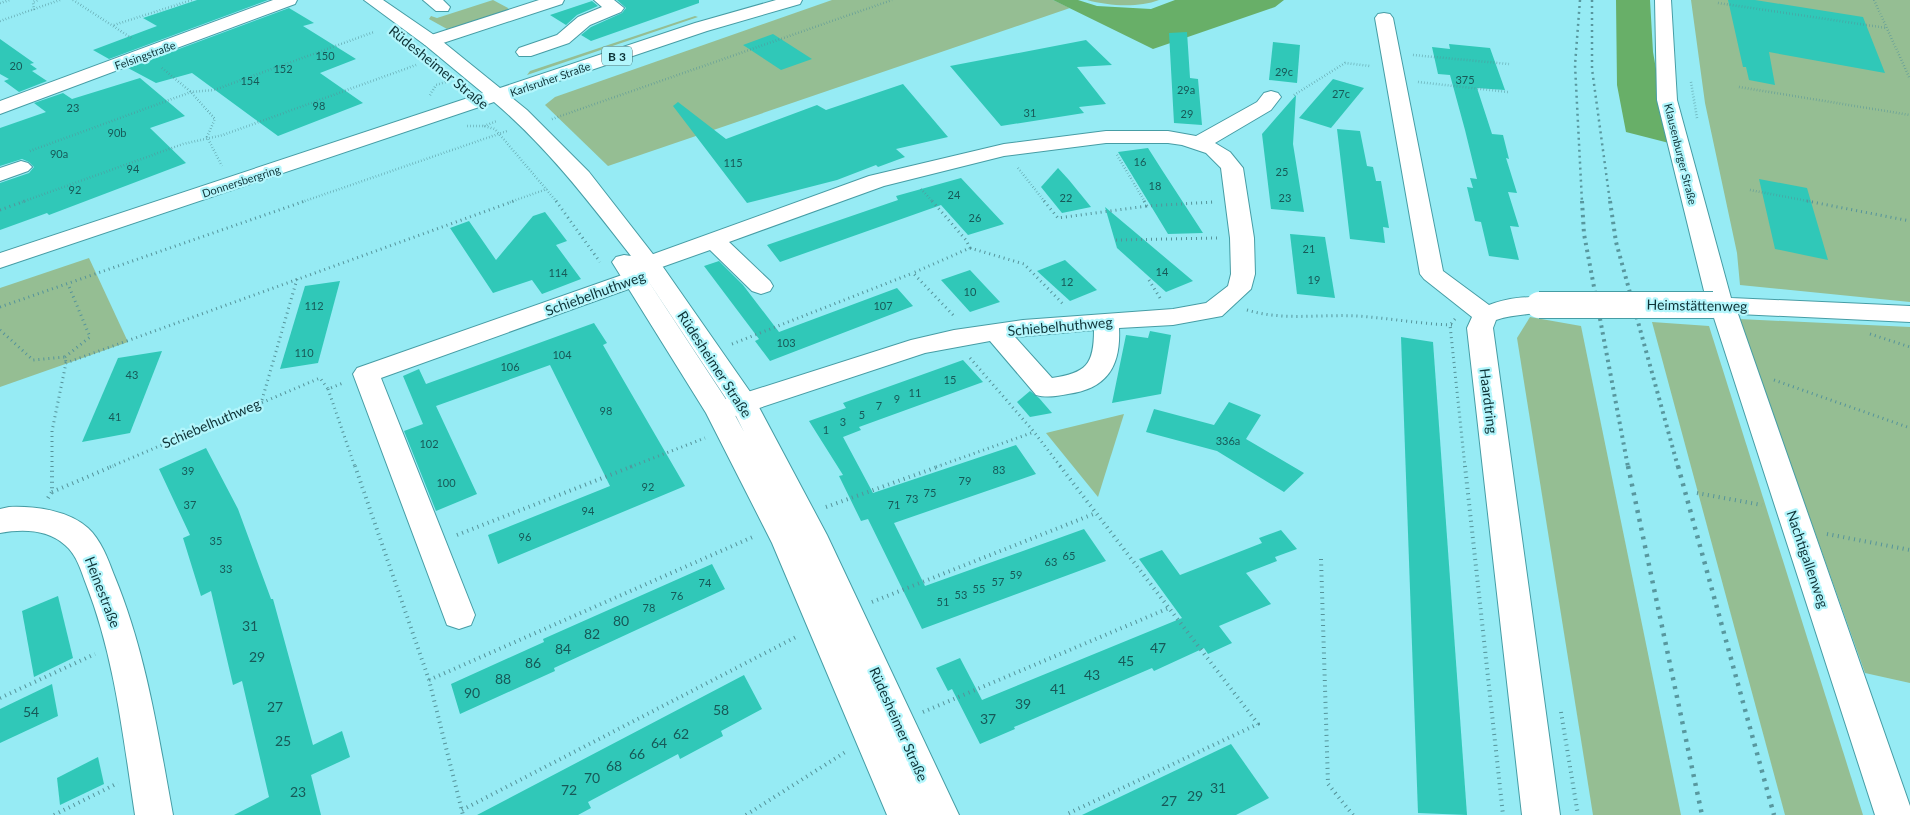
<svg xmlns="http://www.w3.org/2000/svg" width="1910" height="815" font-family="Lato,sans-serif">
<style>
.green{fill:#95be93}
.forest{fill:#68af68}
.building{fill:#30c8b8}
.lines{fill:none;stroke-linecap:round;stroke-linejoin:round}
.minor-casing{stroke:#469da5;stroke-width:2}
.major-casing{stroke:#469da5;stroke-width:2}
.path-far2{stroke:#55939a;stroke-width:2.5;stroke-dasharray:0.5 2.5;stroke-linecap:butt}
.path-far1{stroke:#55939a;stroke-width:3;stroke-dasharray:1 4;stroke-linecap:butt}
.path{stroke:#55939a;stroke-width:4;stroke-dasharray:1 4.5;stroke-linecap:butt}
.minor{fill:#fff;fill-rule:evenodd}
.major{fill:#fff;fill-rule:evenodd}
.rail-far2{stroke:#58979e;stroke-width:2.5;stroke-dasharray:2 4;stroke-linecap:butt}
.rail-far1{stroke:#58979e;stroke-width:4;stroke-dasharray:2.5 4.5;stroke-linecap:butt}
.rail{stroke:#58979e;stroke-width:4.5;stroke-dasharray:3 6;stroke-linecap:butt}
.minor-bridge-casing{stroke:#469da5;stroke-width:28;stroke-linecap:butt}
.minor-bridge{stroke:#fff;stroke-width:26}
.labels{text-anchor:middle;dominant-baseline:central;stroke-width:4.5;stroke-linejoin:round;paint-order:stroke}
.far-street-label{font-size:11px;fill:#0f3438;stroke:#b3f6fc}
.number-label{font-size:11px;fill:#175958}
.shield{fill:#b3f6fc;stroke:#406e73;stroke-width:1}
.shield-label{font-size:12px;font-weight:bold;fill:#0f3438}
.street-label{font-size:14px;fill:#0f3438;stroke:#b3f6fc}
.near-number-label{font-size:14px;fill:#175958}
</style>
<rect width="100%" height="100%" fill="#96ebf4"/>
<g class="green">
<polygon points="493,0 508,8 507,12 447,29 429,19 431,16 437,18"/>
<polygon points="832,0 1053,0 1070,8 608,166 545,105 555,97"/>
<path d="M1087,0H1159C1138,8 1109,6 1087,0Z"/>
<polygon points="1691,0 1910,0 1910,302 1740,285 1737,253 1705,103"/>
<polygon points="695,16 698,17 527,75 530,71"/>
<polygon points="89,258 128,342 0,387 0,288"/>
<polygon points="1530,317 1581,326 1681,815 1593,815 1517,338"/>
<polygon points="1739,319 1910,327 1910,683 1865,673"/>
<polygon points="1652,322 1709,326 1863,815 1785,815"/>
<polygon points="1124,414 1098,497 1046,433"/>
</g>
<g class="forest">
<polygon points="1053,0 1078,0 1097,6 1151,9 1175,0 1284,0 1275,7 1153,49"/>
<polygon points="1616,0 1650,0 1653,52 1669,143 1626,132 1617,85"/>
</g>
<g class="building">
<polygon points="197,0 268,0 109,59 93,50 157,26 143,18"/>
<polygon points="617,0 699,0 699,3 591,41 581,35 591,27 622,13 626,8"/>
<polygon points="1728,0 1755,0 1863,17 1885,73 1769,52 1775,85 1749,80 1746,67 1743,67"/>
<polygon points="592,1 598,6 577,15 566,25 550,15"/>
<polygon points="289,8 314,23 303,26 356,59 320,73 363,103 278,136 192,73 156,83 128,68"/>
<polygon points="1187,32 1190,78 1198,79 1202,125 1174,123 1169,33"/>
<polygon points="773,34 812,59 781,70 743,45"/>
<polygon points="0,39 34,63 30,64 37,69 32,71 47,81 19,92 4,81 9,79 0,74"/>
<polygon points="1086,40 1112,65 1077,67 1106,104 1079,107 1084,113 1001,126 950,66"/>
<polygon points="1273,42 1300,45 1297,83 1269,80"/>
<polygon points="1449,44 1490,48 1505,90 1477,88 1492,134 1503,135 1509,159 1506,158 1517,193 1508,192 1519,227 1510,226 1519,260 1489,256 1481,222 1475,221 1467,187 1473,188 1470,178 1477,179 1465,130 1450,75 1438,74 1432,47 1450,49"/>
<polygon points="140,78 185,116 150,128 186,163 49,215 47,213 0,230 0,183 29,173 34,167 29,162 22,159 0,166 0,128 46,112 34,103 63,93 72,99"/>
<polygon points="1333,79 1364,88 1331,128 1299,118"/>
<polygon points="903,84 948,137 896,149 905,157 878,167 876,165 837,180 747,203 673,106 678,102 726,139 817,105 826,110"/>
<polygon points="1296,95 1293,144 1304,212 1271,209 1262,134"/>
<polygon points="1337,129 1360,131 1367,166 1373,167 1376,181 1381,181 1389,228 1383,227 1385,243 1350,239"/>
<polygon points="1148,148 1162,170 1203,233 1168,234 1118,152"/>
<polygon points="1058,168 1069,180 1091,207 1062,213 1041,187"/>
<polygon points="961,178 1004,224 968,235 941,205 780,262 767,245 898,200 896,196"/>
<polygon points="1759,179 1807,188 1828,260 1775,249"/>
<polygon points="1105,207 1193,281 1166,292 1117,248"/>
<polygon points="545,212 567,241 556,245 581,279 542,294 532,280 493,293 450,228 469,221 496,260 533,216"/>
<polygon points="1290,234 1325,237 1335,298 1297,294"/>
<polygon points="1065,260 1097,290 1070,301 1037,271"/>
<polygon points="719,261 743,285 779,332 897,288 913,306 770,361 755,341 759,339 704,266"/>
<polygon points="970,270 1000,302 970,312 941,280"/>
<polygon points="340,281 318,363 280,369 305,286"/>
<polygon points="594,323 607,343 603,345 685,486 498,564 488,535 610,486 550,365 436,406 477,494 436,511 404,431 423,424 403,376 419,369 426,384"/>
<polygon points="1150,331 1171,335 1161,394 1112,403 1126,335 1148,338"/>
<polygon points="1401,337 1433,342 1467,815 1418,813"/>
<polygon points="162,351 130,433 82,442 118,358"/>
<polygon points="963,360 983,382 859,427 861,430 843,437 873,493 1016,445 1036,474 894,523 925,586 1084,529 1106,561 922,629 868,519 861,521 839,476 843,475 809,421 846,408 843,403"/>
<polygon points="1030,391 1039,398 1052,413 1030,417 1017,402"/>
<polygon points="1229,402 1261,415 1246,439 1304,473 1284,492 1217,451 1146,432 1154,409 1214,425"/>
<polygon points="206,448 238,509 271,599 273,599 313,745 342,731 350,757 311,775 321,815 234,815 269,797 242,681 233,685 211,591 201,596 183,538 190,535 159,469"/>
<polygon points="1281,530 1297,549 1275,557 1277,561 1246,573 1271,604 1219,626 1232,643 1208,654 1204,648 1154,671 1152,668 1014,727 1015,729 980,744 952,689 948,691 936,668 960,658 982,700 1182,618 1139,559 1162,550 1180,575 1262,543 1259,538"/>
<polygon points="712,564 725,589 554,668 555,671 460,714 451,684 544,642 543,639"/>
<polygon points="58,596 73,658 34,677 22,611"/>
<polygon points="744,675 762,709 721,731 723,736 680,759 678,754 588,802 591,808 578,815 477,815"/>
<polygon points="52,684 58,716 0,743 0,709"/>
<polygon points="1231,744 1269,798 1236,815 1082,815"/>
<polygon points="98,757 104,784 60,805 57,778"/>
</g>
<g class="lines">
<g class="minor-casing">
<g id="minor">
<polygon points="273,0 297,0 295,4 0,114 0,101"/>
<polygon points="423,0 443,0 450,7 448,11 436,11"/>
<polygon points="539,0 564,0 562,4 437,45 425,45 422,41 425,37"/>
<polygon points="594,0 614,0 624,8 621,12 590,25 569,43 531,56 519,56 516,52 519,48 557,35 578,17 602,7"/>
<polygon points="1655,0 1671,0 1677,100 1731,298 1910,306 1910,322 1738,314 1910,806 1910,815 1875,815 1714,318 1712,313 1704,311 1701,305 1706,299 1657,100"/>
<path d="M1384,13L1390,14L1393,18L1443,271L1489,305C1506,298 1530,295 1548,299L1551,305L1548,311C1530,315 1513,314 1496,320L1493,328L1560,815H1522L1467,328L1472,317L1424,279L1420,274L1375,18L1378,14Z"/>
<path d="M1271,91L1278,93L1281,97L1271,110L1215,143L1230,152L1243,168L1254,238L1255,274L1251,289L1222,316L1173,325L1119,328C1121,366 1107,389 1068,394C1057,396 1047,398 1036,395L990,341L925,353L720,421L710,418L706,411L710,404L911,340L954,330L1023,320L1173,309L1206,303L1228,286L1231,274L1230,238L1221,168L1206,153L1182,145L1168,143H1106L1004,156L884,186L729,242L770,281L773,286L770,291L761,294L752,291L710,250L662,267L666,272L662,277L381,378L475,615L471,625L459,629L447,625L353,374L357,368L622,275L619,270L623,265L869,176L1004,144L1106,131H1168L1196,136L1257,102L1264,93ZM1094,330C1094,365 1086,373 1052,378L1015,337Z"/>
<polygon points="21,161 28,163 32,167 28,171 0,181 0,168"/>
<path d="M9,507C35,506 68,510 88,528C101,540 108,559 114,575C146,652 158,733 173,815H135C123,737 115,658 86,584C81,571 77,555 65,545C47,529 22,529 0,533V509Z"/>
</g>
</g>
<g class="major-casing">
<path id="major" d="M364,0H383L437,37L500,88L695,23L776,0H802L800,4L707,31L511,97L527,110L589,172L663,267L753,396L827,535L959,815H887L772,543L706,413L612,262L616,257L624,255L631,256C589,202 547,147 494,102L0,268V253L483,93L425,45ZM641,270L731,406L744,432L729,404Z"/>
</g>
<g class="path-far2">
<polyline points="73,0 133,39"/>
<polyline points="1874,0 1910,79"/>
<polyline points="0,3 10,0"/>
<polyline points="1718,3 1887,28"/>
<polyline points="34,10 33,2 38,0"/>
<polyline points="0,21 60,0"/>
<polyline points="114,25 192,0"/>
<polyline points="1413,55 1509,64"/>
<polyline points="162,68 191,92 215,119 207,137 222,166"/>
<polyline points="1418,82 1508,92"/>
<polyline points="1691,82 1697,118"/>
<polyline points="1739,87 1910,115"/>
<polyline points="430,95 436,85 449,81"/>
<polyline points="1294,95 1345,63 1370,66"/>
<polyline points="552,119 892,0"/>
<polyline points="467,126 484,126 495,129 557,202"/>
<polyline points="484,126 497,121"/>
<polyline points="30,151 191,92 214,90 374,32"/>
<polyline points="1117,155 1145,202"/>
<polyline points="1018,168 1045,202"/>
<polyline points="921,189 933,202"/>
<polyline points="1750,190 1813,202"/>
<polyline points="22,202 183,144 223,135 416,65"/>
<polyline points="302,202 507,131"/>
<polyline points="510,202 547,189"/>
<polyline points="1211,202 1214,202"/>
</g>
<g class="path-far1">
<polyline points="556,201 600,262"/>
<polyline points="932,201 966,240 970,248 913,273 955,317"/>
<polyline points="1044,201 1058,218 1147,206"/>
<polyline points="1144,201 1147,206 1214,202"/>
<polyline points="1807,201 1910,221"/>
<polyline points="0,210 25,201"/>
<polyline points="1116,240 1217,238"/>
<polyline points="970,248 1024,264 1063,304"/>
<polyline points="1149,280 1160,298"/>
<polyline points="0,307 305,201"/>
<path d="M1247,310C1282,321 1321,314 1357,316C1389,318 1420,324 1452,325"/>
<polyline points="1455,319 1450,325 1465,467"/>
<polyline points="0,330 33,360 65,357 66,363"/>
<polyline points="1870,334 1910,347"/>
<polyline points="732,344 913,273"/>
<polyline points="65,357 90,337 68,284"/>
<polyline points="970,358 1034,432 1061,467"/>
<polyline points="1774,380 1910,428"/>
<polyline points="328,389 355,467"/>
<polyline points="262,400 297,279"/>
<polyline points="52,467 52,431 66,363 514,201"/>
<polyline points="110,467 320,378 328,389 343,383"/>
<polyline points="630,467 705,438"/>
<polyline points="936,467 1034,432"/>
</g>
<g class="path">
<polyline points="355,466 429,680 463,815"/>
<polyline points="1060,466 1258,724 1065,815"/>
<polyline points="1465,466 1503,815"/>
<polyline points="52,492 113,466"/>
<polyline points="1697,493 1762,505"/>
<polyline points="48,498 52,492 52,466"/>
<polyline points="826,507 940,466"/>
<polyline points="1827,534 1910,550"/>
<polyline points="457,535 633,466"/>
<polyline points="1321,559 1328,784 1353,815"/>
<polyline points="872,602 1096,513"/>
<polyline points="429,680 755,536"/>
<polyline points="0,698 95,654"/>
<polyline points="923,712 1169,608"/>
<polyline points="1561,712 1578,815"/>
<polyline points="462,810 798,636"/>
<polyline points="54,815 118,783"/>
<polyline points="746,815 847,751"/>
</g>
<use href="#minor" class="minor"/>
<use href="#major" class="major"/>
<g class="rail-far2">
<polyline points="1580,0 1575,65 1582,202"/>
<polyline points="1592,0 1592,69 1610,202"/>
</g>
<g class="rail-far1">
<polyline points="1582,201 1584,234 1628,467"/>
<polyline points="1610,201 1616,242 1678,467"/>
</g>
<g class="rail">
<polyline points="1628,466 1702,815"/>
<polyline points="1678,466 1774,815"/>
</g>
<g class="minor-bridge-casing">
<polyline id="minor-bridge" points="1539,305 1713,305"/>
</g>
<use href="#minor-bridge" class="minor-bridge"/>
</g>
<g class="labels">
<g class="far-street-label">
<text transform="translate(145 55) rotate(-20)">Felsingstraße</text>
<text transform="translate(550 79) rotate(-19)">Karlsruher Straße</text>
<text transform="translate(1681 154) rotate(76)">Klausenburger Straße</text>
<text transform="translate(241 181) rotate(-18)">Donnersbergring</text>
</g>
<g class="number-label">
<text x="325" y="55">150</text>
<text x="16" y="65">20</text>
<text x="283" y="68">152</text>
<text x="1284" y="71">29c</text>
<text x="1465" y="79">375</text>
<text x="250" y="80">154</text>
<text x="1186" y="89">29a</text>
<text x="1341" y="93">27c</text>
<text x="319" y="105">98</text>
<text x="73" y="107">23</text>
<text x="1030" y="112">31</text>
<text x="1187" y="113">29</text>
<text x="117" y="132">90b</text>
<text x="59" y="153">90a</text>
<text x="1140" y="161">16</text>
<text x="733" y="162">115</text>
<text x="133" y="168">94</text>
<text x="1282" y="171">25</text>
<text x="1155" y="185">18</text>
<text x="75" y="189">92</text>
<text x="954" y="194">24</text>
<text x="1066" y="197">22</text>
<text x="1285" y="197">23</text>
<text x="975" y="217">26</text>
<text x="1309" y="248">21</text>
<text x="1162" y="271">14</text>
<text x="558" y="272">114</text>
<text x="1314" y="279">19</text>
<text x="1067" y="281">12</text>
<text x="970" y="291">10</text>
<text x="314" y="305">112</text>
<text x="883" y="305">107</text>
<text x="786" y="342">103</text>
<text x="304" y="352">110</text>
<text x="562" y="354">104</text>
<text x="510" y="366">106</text>
<text x="132" y="374">43</text>
<text x="950" y="379">15</text>
<text x="915" y="392">11</text>
<text x="897" y="398">9</text>
<text x="879" y="405">7</text>
<text x="606" y="410">98</text>
<text x="862" y="414">5</text>
<text x="115" y="416">41</text>
<text x="843" y="421">3</text>
<text x="826" y="429">1</text>
<text x="1228" y="440">336a</text>
<text x="429" y="443">102</text>
<text x="999" y="469">83</text>
<text x="188" y="470">39</text>
<text x="965" y="480">79</text>
<text x="446" y="482">100</text>
<text x="648" y="486">92</text>
<text x="930" y="492">75</text>
<text x="912" y="498">73</text>
<text x="190" y="504">37</text>
<text x="894" y="504">71</text>
<text x="588" y="510">94</text>
<text x="525" y="536">96</text>
<text x="216" y="540">35</text>
<text x="1069" y="555">65</text>
<text x="1051" y="561">63</text>
<text x="226" y="568">33</text>
<text x="1016" y="574">59</text>
<text x="998" y="581">57</text>
<text x="705" y="582">74</text>
<text x="979" y="588">55</text>
<text x="961" y="594">53</text>
<text x="677" y="595">76</text>
<text x="943" y="601">51</text>
<text x="649" y="607">78</text>
</g>
<rect class="shield" x="602" y="46.5" width="30" height="19" rx="4"/>
<g class="shield-label">
<text x="617" y="56">B 3</text>
</g>
<g class="street-label">
<text transform="translate(439 67) rotate(39)">Rüdesheimer Straße</text>
<text transform="translate(595 293) rotate(-20)">Schiebelhuthweg</text>
<text transform="translate(1697 305) rotate(1)">Heimstättenweg</text>
<text transform="translate(1060 326) rotate(-5)">Schiebelhuthweg</text>
<text transform="translate(715 364) rotate(57)">Rüdesheimer Straße</text>
<text transform="translate(1489 401) rotate(83)">Haardtring</text>
<text transform="translate(211 423) rotate(-23)">Schiebelhuthweg</text>
<text transform="translate(1808 559) rotate(71)">Nachtigallenweg</text>
<text transform="translate(103 592) rotate(69)">Heinestraße</text>
<text transform="translate(899 724) rotate(66)">Rüdesheimer Straße</text>
</g>
<g class="near-number-label">
<text x="621" y="620">80</text>
<text x="250" y="625">31</text>
<text x="592" y="633">82</text>
<text x="1158" y="647">47</text>
<text x="563" y="648">84</text>
<text x="257" y="656">29</text>
<text x="1126" y="660">45</text>
<text x="533" y="662">86</text>
<text x="1092" y="674">43</text>
<text x="503" y="678">88</text>
<text x="1058" y="688">41</text>
<text x="472" y="692">90</text>
<text x="1023" y="703">39</text>
<text x="275" y="706">27</text>
<text x="721" y="709">58</text>
<text x="31" y="711">54</text>
<text x="988" y="718">37</text>
<text x="681" y="733">62</text>
<text x="283" y="740">25</text>
<text x="659" y="742">64</text>
<text x="637" y="753">66</text>
<text x="614" y="765">68</text>
<text x="592" y="777">70</text>
<text x="1218" y="787">31</text>
<text x="569" y="789">72</text>
<text x="298" y="791">23</text>
<text x="1195" y="795">29</text>
<text x="1169" y="800">27</text>
</g>
</g>
</svg>
